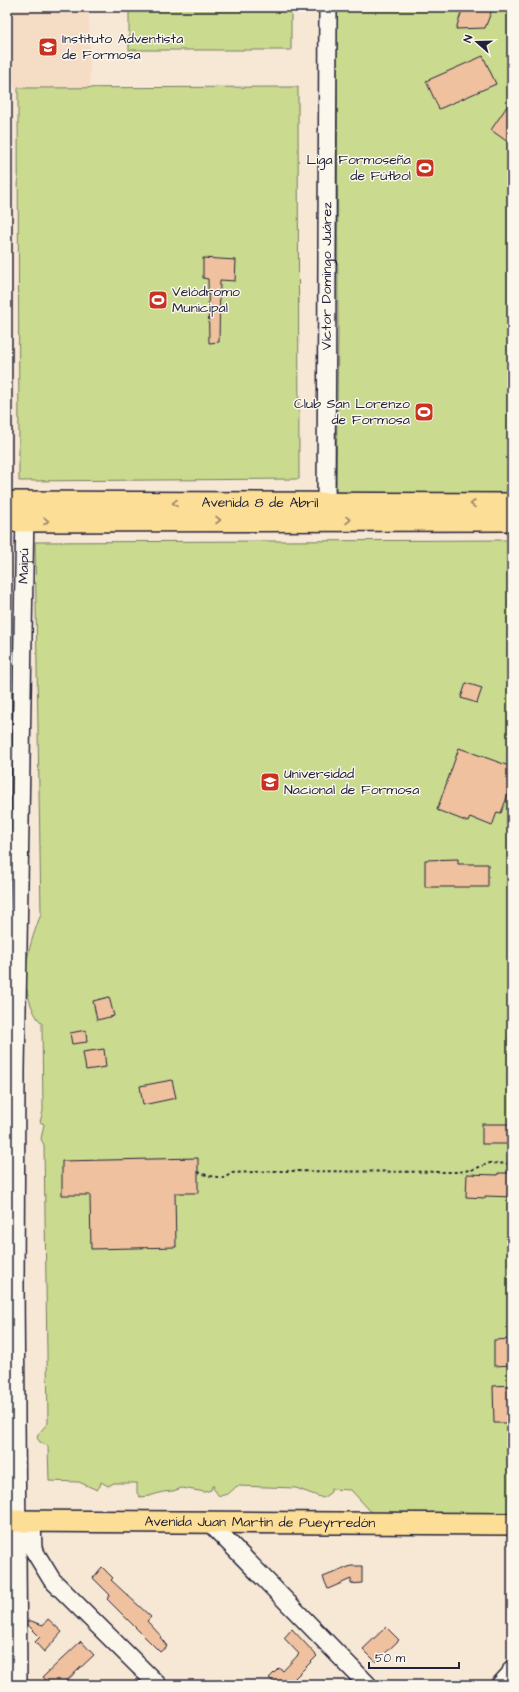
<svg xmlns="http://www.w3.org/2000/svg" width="519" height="1692" font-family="'Architects Daughter',sans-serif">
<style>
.built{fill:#f5dcc4}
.green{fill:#cada8e;stroke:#767e64}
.building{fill:#efc19e;stroke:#22223b}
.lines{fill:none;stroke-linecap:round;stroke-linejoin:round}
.minor-casing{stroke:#22223b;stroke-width:20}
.major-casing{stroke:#22223b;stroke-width:24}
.path{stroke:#22223b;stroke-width:2;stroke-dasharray:3 3;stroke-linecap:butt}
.minor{stroke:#fbf7ec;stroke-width:17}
.major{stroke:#fdde96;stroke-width:21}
.oneway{stroke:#9a896d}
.labels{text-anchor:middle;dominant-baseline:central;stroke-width:3;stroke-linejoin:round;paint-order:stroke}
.poi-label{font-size:14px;fill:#22223b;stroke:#fbf7ec;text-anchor:start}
.street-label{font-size:14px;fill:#22223b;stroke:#fbf7ec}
</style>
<rect width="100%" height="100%" fill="#f7e7d5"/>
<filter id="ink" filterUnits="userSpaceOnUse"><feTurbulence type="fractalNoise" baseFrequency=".025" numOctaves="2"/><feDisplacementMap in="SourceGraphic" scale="8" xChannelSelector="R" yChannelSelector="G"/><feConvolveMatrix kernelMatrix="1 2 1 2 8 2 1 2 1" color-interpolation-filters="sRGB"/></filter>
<g filter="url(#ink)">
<polygon class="built" points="7,7 89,7 90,88 7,88"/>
<g class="green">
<rect x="129" y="7" width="162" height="43"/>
<polygon points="337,7 512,7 512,494 336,493 338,330"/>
<polygon points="298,87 299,479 19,481 18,88"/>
<path d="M512,540V1517L373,1514L351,1490L331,1489V1492L323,1498L296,1488L237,1486L228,1494L219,1496L213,1488L214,1486H212L211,1490L205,1492L182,1488L173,1491L163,1492L149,1496L140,1497L137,1493V1483H114L108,1486L101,1482L100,1486L97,1490L79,1482L49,1481L48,1446L40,1442L37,1438L39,1433L48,1423L44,1145L41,1139L44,1124L40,1122L43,1111L42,1023C36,1018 34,1012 31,1005C19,974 30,943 41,914L35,542Z"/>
<polygon points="7,936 12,943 9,992 7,992"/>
</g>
<g class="building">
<polygon points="463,7 493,7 485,28 456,29"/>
<polygon points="483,56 496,84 439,109 426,81"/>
<polygon points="512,99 512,145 491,130"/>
<polygon points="203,258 236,260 235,281 220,280 219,342 209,343 208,279 203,278"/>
<polygon points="466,683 482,688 477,703 461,698"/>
<polygon points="459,748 512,767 512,784 501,813 497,812 492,826 470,817 468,822 437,810"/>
<polygon points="458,859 458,864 488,864 488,887 425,887 425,860"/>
<polygon points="109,997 114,1016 97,1020 93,1001"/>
<polygon points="86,1030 87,1042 72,1044 70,1033"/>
<polygon points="104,1049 106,1067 86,1070 83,1052"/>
<polygon points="172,1080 176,1098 143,1105 140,1086"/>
<rect x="482" y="1124" width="30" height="20"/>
<polygon points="198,1158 198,1193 175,1193 176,1247 91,1249 90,1195 62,1195 62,1161"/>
<polygon points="498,1173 512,1173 512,1197 485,1196 485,1198 466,1197 467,1174 498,1175"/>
<polygon points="512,1339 512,1365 494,1366 494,1340"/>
<polygon points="512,1385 512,1423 494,1423 493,1386"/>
<polygon points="351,1566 362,1566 362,1583 351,1584 351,1579 328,1589 323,1577"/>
<polygon points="102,1567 113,1578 111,1580 151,1617 147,1621 161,1636 160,1637 167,1646 160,1652 107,1599 110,1595 93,1578"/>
<polygon points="48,1619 62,1632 44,1652 35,1642 40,1637 28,1625 28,1620 43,1625"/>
<polygon points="386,1627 399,1640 376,1662 363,1649"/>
<polygon points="292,1629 317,1656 288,1685 277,1685 269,1678 279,1668 283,1671 299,1654 284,1638"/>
<polygon points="81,1641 94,1655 62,1685 50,1685 43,1677"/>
</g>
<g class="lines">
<g class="minor-casing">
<g id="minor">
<path id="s1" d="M326,515L328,7"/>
<polyline points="32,1522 33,1549 52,1580 158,1685"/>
<polyline points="209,1522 368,1685"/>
<path id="s2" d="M18,1685L15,1286L16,1070L25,509"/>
<polyline points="500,1685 510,1674 512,1669"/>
</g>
</g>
<g class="major-casing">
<g id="major">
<path id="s3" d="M7,502L512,504"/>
<polyline points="7,521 512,520"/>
<path id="s4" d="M7,1521L512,1524"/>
</g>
</g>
<polyline class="path" points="198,1172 209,1176 224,1178 232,1173 275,1171 457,1172 471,1170 490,1163 512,1164"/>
<use href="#minor" class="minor"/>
<use href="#major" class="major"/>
</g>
<defs><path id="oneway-chevron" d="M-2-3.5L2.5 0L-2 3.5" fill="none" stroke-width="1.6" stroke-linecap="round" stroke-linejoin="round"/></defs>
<g class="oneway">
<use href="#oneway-chevron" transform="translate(175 503) rotate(-180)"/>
<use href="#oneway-chevron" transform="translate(473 504) rotate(-180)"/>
<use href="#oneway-chevron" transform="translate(218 520)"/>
<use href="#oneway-chevron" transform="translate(348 520)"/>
<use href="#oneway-chevron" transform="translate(46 521)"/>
</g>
</g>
<defs>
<g id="school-square" transform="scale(1)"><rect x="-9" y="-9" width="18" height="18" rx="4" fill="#c8321e" stroke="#fbf7ec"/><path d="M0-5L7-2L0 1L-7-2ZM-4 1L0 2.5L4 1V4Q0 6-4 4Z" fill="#fff"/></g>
<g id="stadium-square" transform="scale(1)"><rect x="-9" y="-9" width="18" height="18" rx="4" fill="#c8321e" stroke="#fbf7ec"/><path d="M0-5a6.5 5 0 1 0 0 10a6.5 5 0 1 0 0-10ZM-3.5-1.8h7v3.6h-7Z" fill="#fff"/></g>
<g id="university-square" transform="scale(1)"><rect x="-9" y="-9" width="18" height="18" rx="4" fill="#c8321e" stroke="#fbf7ec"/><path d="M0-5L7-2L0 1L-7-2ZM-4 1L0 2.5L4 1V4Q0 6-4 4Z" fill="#fff"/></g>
</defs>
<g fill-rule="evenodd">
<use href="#school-square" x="48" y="47"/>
<use href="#stadium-square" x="425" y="168"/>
<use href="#stadium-square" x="158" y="300"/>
<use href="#stadium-square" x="424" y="412"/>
<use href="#university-square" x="270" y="782"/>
</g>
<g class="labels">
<g class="poi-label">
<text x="62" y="39">Instituto Adventista<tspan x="62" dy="16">de Formosa</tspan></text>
<text x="411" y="160" text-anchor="end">Liga Formoseña<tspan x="411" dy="16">de Fútbol</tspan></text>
<text x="172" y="292">Velódromo<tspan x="172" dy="16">Municipal</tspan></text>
<text x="410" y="404" text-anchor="end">Club San Lorenzo<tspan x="410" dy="16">de Formosa</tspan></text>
<text x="284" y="774">Universidad<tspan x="284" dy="16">Nacional de Formosa</tspan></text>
</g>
<g class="street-label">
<text stroke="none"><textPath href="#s1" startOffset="239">Víctor Domingo Juárez</textPath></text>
<text stroke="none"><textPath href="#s3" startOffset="253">Avenida 8 de Abril</textPath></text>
<text stroke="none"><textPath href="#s2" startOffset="1119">Maipú</textPath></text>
<text stroke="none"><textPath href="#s4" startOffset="253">Avenida Juan Martin de Pueyrredón</textPath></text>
</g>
</g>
<rect width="519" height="1692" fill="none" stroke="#fbf7ec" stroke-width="24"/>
<rect x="12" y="12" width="495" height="1668" fill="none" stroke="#22223b" stroke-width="1.5" filter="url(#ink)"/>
<g transform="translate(477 42) rotate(290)" stroke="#fbf7ec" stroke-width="3" paint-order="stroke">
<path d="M0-3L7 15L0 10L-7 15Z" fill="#22223b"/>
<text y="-6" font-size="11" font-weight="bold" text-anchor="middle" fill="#22223b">N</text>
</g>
<path d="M369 1662v6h90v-6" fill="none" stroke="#22223b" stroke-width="2"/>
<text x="375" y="1662" font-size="12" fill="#22223b" stroke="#fbf7ec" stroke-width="3" paint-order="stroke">50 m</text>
</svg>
